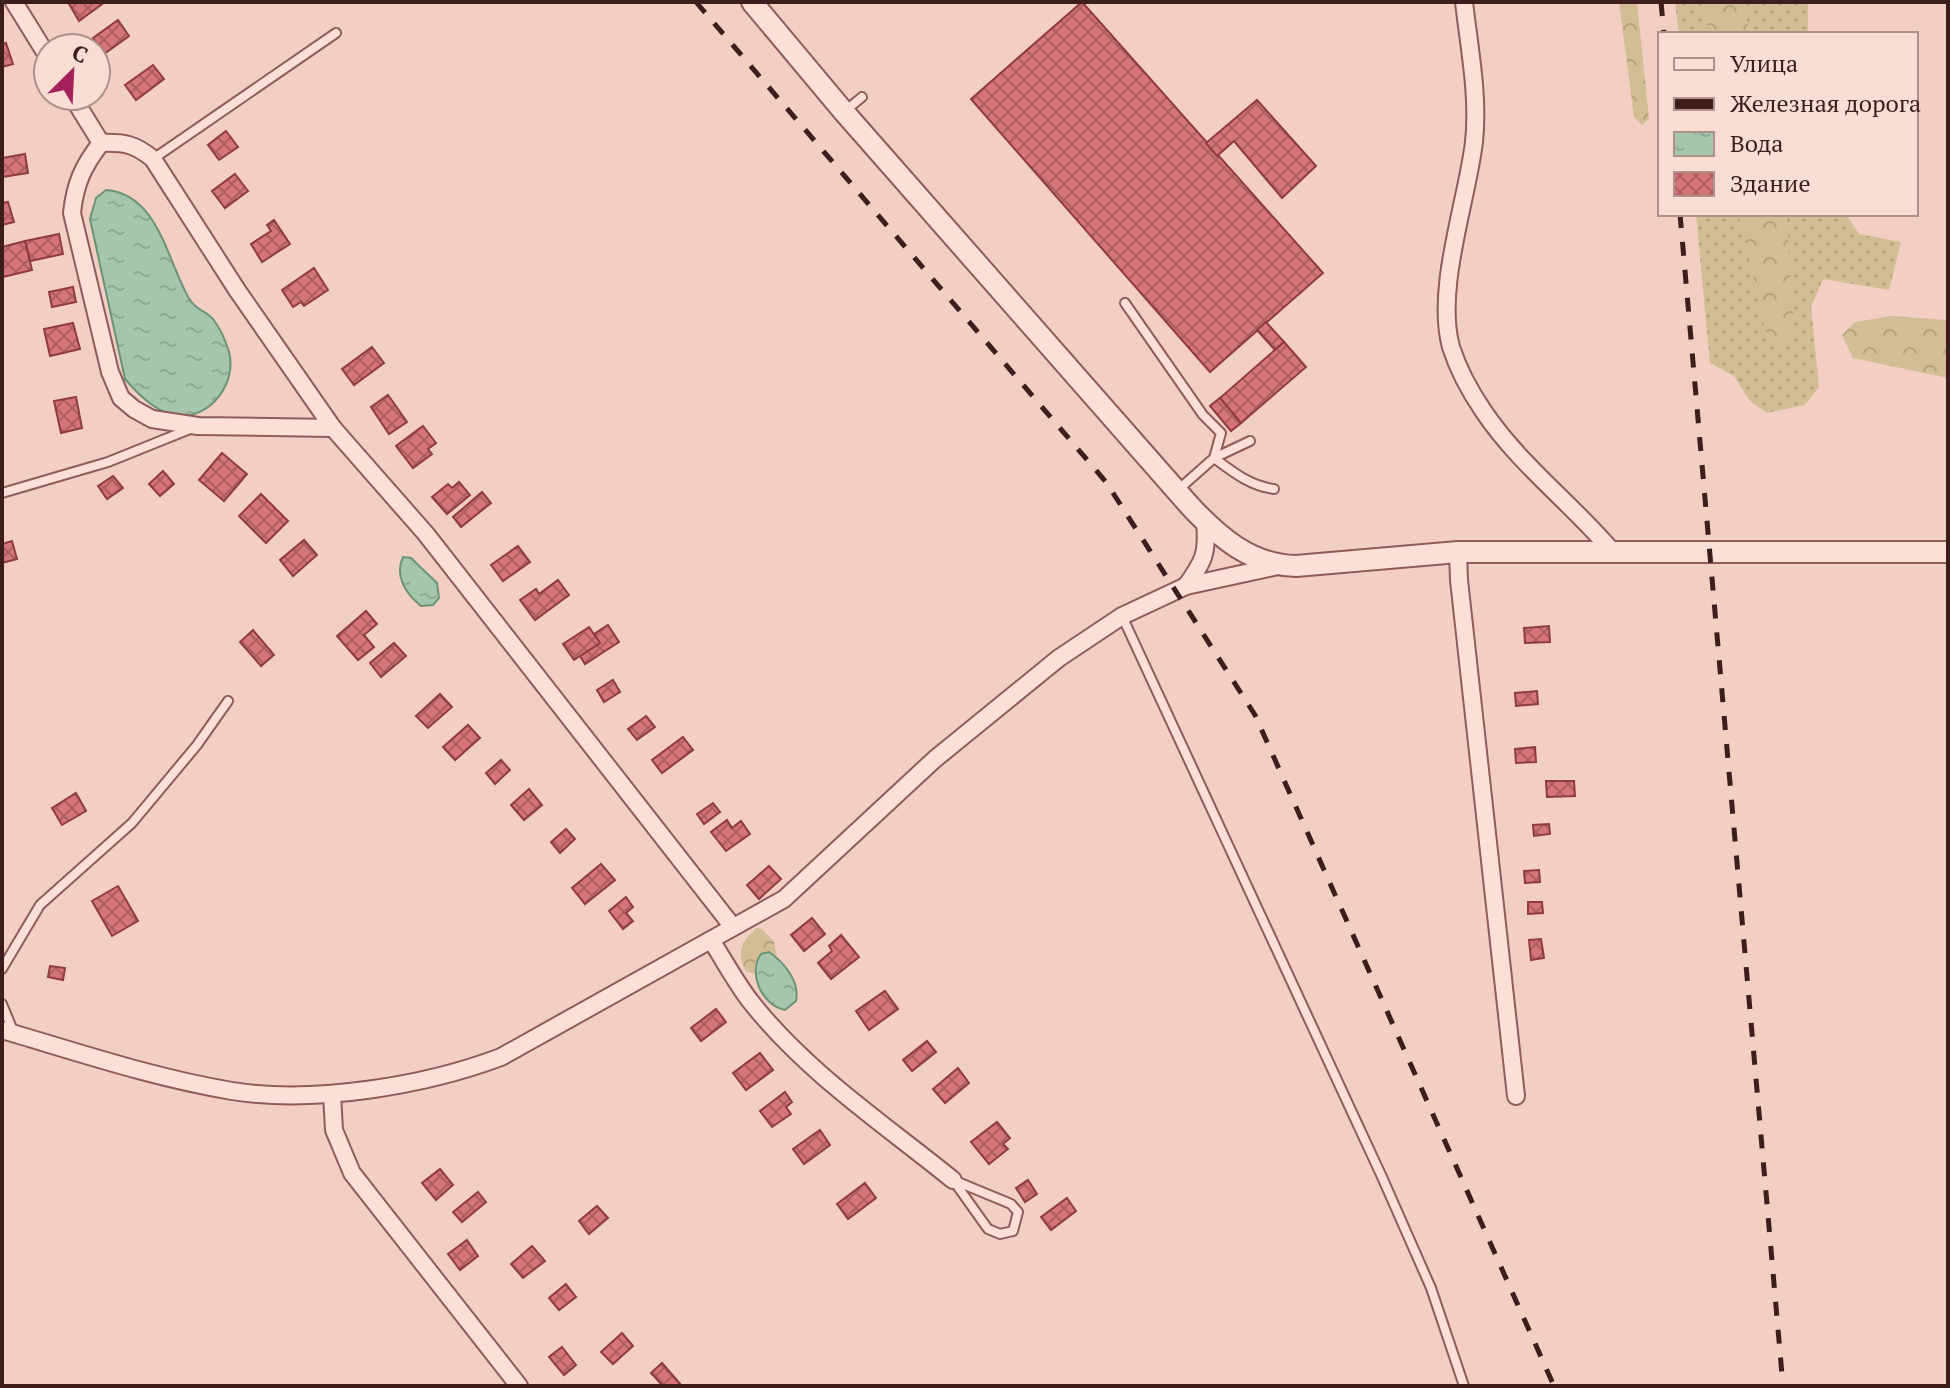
<svg xmlns="http://www.w3.org/2000/svg" width="1950" height="1388" font-family="'PT Serif',serif">
<style>
.grass{fill:url(#grass-dots)}
.forest{fill:url(#forest-crowns)}
.water{fill:url(#water-ripples);stroke:#6b9477;stroke-width:2}
.building{fill:url(#building-cross-hatch);stroke:#903b40;stroke-width:2}
.lines{fill:none;stroke-linecap:round;stroke-linejoin:round}
.service-casing{stroke:#8f5c57;stroke-width:12}
.minor-casing{stroke:#8f5c57;stroke-width:20}
.tertiary-casing{stroke:#8f5c57;stroke-width:24}
.service{stroke:#fce0d7;stroke-width:8}
.minor{stroke:#fce0d7;stroke-width:16}
.tertiary{stroke:#fce0d7;stroke-width:20}
.rail{stroke:#3d1e1d;stroke-width:5;stroke-dasharray:14 14;stroke-linecap:butt}
</style>
<defs>
<pattern id="grass-dots" width="8" height="8" patternUnits="userSpaceOnUse" patternTransform="scale(2)"><rect width="8" height="8" fill="#d2bd95"/><path d="M2 2h.1M6 6h.1" fill="none" stroke="#b5a280" stroke-width="1.8" stroke-linecap="round"/></pattern>
<pattern id="forest-crowns" width="20" height="18" patternUnits="userSpaceOnUse" patternTransform="scale(2)"><rect width="20" height="18" fill="#d2bd95"/><path d="M2 6a3 3 0 1 1 6 0M12 15a3 3 0 1 1 6 0" fill="none" stroke="#b5a280"/></pattern>
<pattern id="water-ripples" width="26" height="14" patternUnits="userSpaceOnUse" patternTransform="scale(2)"><rect width="26" height="14" fill="#a5c5ad"/><path d="M2 4q2-2 4 0t4 0M15 11q2-2 4 0t4 0" fill="none" stroke="#8fa994"/></pattern>
<pattern id="building-cross-hatch" width="8" height="8" patternUnits="userSpaceOnUse" patternTransform="scale(2)"><rect width="8" height="8" fill="#d47578"/><path d="M0 0l8 8M0 8l8-8" fill="none" stroke="#ad5f62"/></pattern>
</defs>
<rect width="100%" height="100%" fill="#f2cec3"/>
<g class="grass">
<polygon points="1675,2 1703,2 1708,34 1679,34"/>
<polygon points="1743,2 1808,2 1808,34 1750,34"/>
<polygon points="1696,214 1739,214 1767,337 1787,221 1786,214 1846,214 1859,234 1901,242 1889,290 1823,279 1811,307 1819,387 1805,405 1767,413 1750,401 1734,376 1710,363"/>
</g>
<g class="forest">
<polygon points="1619,2 1637,2 1649,119 1642,125 1634,117"/>
<polygon points="1703,2 1743,2 1750,34 1708,34"/>
<polygon points="1739,214 1786,214 1795,339 1783,348 1767,337"/>
<polygon points="1892,316 1948,320 1948,378 1853,358 1842,335 1855,322"/>
<path d="M757,928L762,929L774,942L777,957L769,952L755,962L754,974L746,971C736,953 741,941 757,928Z"/>
</g>
<g class="water">
<path d="M106,190C159,194 167,262 190,300C196,310 206,311 213,319C220,328 226,342 229,352C237,382 212,417 180,416C158,415 138,394 125,379L90,219L96,198Z"/>
<path d="M403,557L411,558L437,583L439,598L433,605L421,606C406,594 394,576 403,557Z"/>
<path d="M769,952C785,963 800,982 796,1001L785,1010C762,1006 747,972 761,954Z"/>
</g>
<g class="building">
<polygon points="68,2 105,2 79,21"/>
<polygon points="1082,2 1323,273 1210,372 971,99"/>
<polygon points="118,20 129,36 104,54 93,38"/>
<polygon points="6,43 13,64 2,67 2,44"/>
<polygon points="153,65 164,79 136,100 125,85"/>
<polygon points="1257,100 1316,166 1282,198 1234,141 1217,156 1206,143"/>
<polygon points="226,131 238,147 219,160 208,145"/>
<polygon points="25,154 28,173 2,177 2,158"/>
<polygon points="235,174 248,191 225,208 212,191"/>
<polygon points="8,202 14,222 2,225 2,203"/>
<polygon points="274,220 290,244 262,262 251,244 271,231 267,225"/>
<polygon points="59,234 63,254 30,261 25,241"/>
<polygon points="25,241 32,270 3,277 2,247"/>
<polygon points="314,268 328,290 304,306 301,302 293,307 282,290"/>
<polygon points="73,287 76,302 52,307 49,292"/>
<polygon points="1266,322 1284,342 1275,350 1257,330"/>
<polygon points="73,323 80,349 50,356 44,329"/>
<polygon points="1284,342 1306,367 1241,423 1220,398"/>
<polygon points="372,347 384,363 354,385 342,369"/>
<polygon points="388,395 407,422 389,434 371,407"/>
<polygon points="76,397 82,428 61,433 54,401"/>
<polygon points="1220,398 1241,423 1231,431 1210,406"/>
<polygon points="423,426 436,443 428,449 432,454 413,468 396,446"/>
<polygon points="222,453 247,474 224,501 199,480"/>
<polygon points="163,471 174,484 160,496 149,484"/>
<polygon points="113,476 123,488 107,499 98,486"/>
<polygon points="459,482 470,495 447,514 432,497 448,484 452,488"/>
<polygon points="482,492 491,503 461,527 453,517"/>
<polygon points="261,494 288,521 266,543 239,516"/>
<polygon points="304,540 317,555 293,576 280,560"/>
<polygon points="12,541 17,559 2,563 2,544"/>
<polygon points="518,546 530,562 503,581 491,565"/>
<polygon points="558,580 569,595 535,620 520,600 536,589 539,594"/>
<polygon points="366,611 377,624 364,635 374,647 358,660 337,636"/>
<polygon points="608,625 619,642 585,664 580,656 600,643 594,634"/>
<polygon points="1549,626 1550,642 1525,643 1524,628"/>
<polygon points="589,627 600,643 574,660 563,644"/>
<polygon points="253,630 274,655 261,666 240,642"/>
<polygon points="394,643 406,656 381,677 370,663"/>
<polygon points="613,680 620,692 604,702 597,690"/>
<polygon points="1537,691 1538,704 1516,706 1515,693"/>
<polygon points="440,694 452,707 428,728 416,716"/>
<polygon points="646,716 655,727 637,740 628,729"/>
<polygon points="468,725 480,738 455,760 443,747"/>
<polygon points="683,737 693,750 662,773 652,760"/>
<polygon points="1535,747 1536,762 1516,763 1515,749"/>
<polygon points="501,760 510,770 495,784 486,773"/>
<polygon points="1546,781 1574,781 1575,796 1547,797"/>
<polygon points="529,789 542,805 524,820 511,805"/>
<polygon points="76,793 86,811 62,825 52,808"/>
<polygon points="713,803 720,812 704,824 697,814"/>
<polygon points="727,820 732,828 741,821 750,834 726,851 711,832"/>
<polygon points="1549,824 1550,834 1534,836 1533,825"/>
<polygon points="566,829 575,839 560,853 551,842"/>
<polygon points="601,864 615,880 585,904 572,888"/>
<polygon points="769,866 781,879 759,899 747,885"/>
<polygon points="1539,870 1540,882 1525,883 1524,871"/>
<polygon points="118,886 138,921 112,936 92,901"/>
<polygon points="626,897 633,907 626,913 633,921 623,929 609,911"/>
<polygon points="1528,902 1542,902 1543,913 1528,914"/>
<polygon points="812,918 825,934 804,951 791,935"/>
<polygon points="841,935 859,957 831,979 818,963 832,951 829,946"/>
<polygon points="1541,939 1544,958 1531,960 1529,940"/>
<polygon points="50,966 65,968 63,980 48,977"/>
<polygon points="885,991 898,1009 869,1030 856,1011"/>
<polygon points="716,1009 726,1022 701,1041 691,1028"/>
<polygon points="927,1041 936,1052 912,1071 903,1060"/>
<polygon points="760,1053 773,1070 746,1090 733,1073"/>
<polygon points="958,1068 969,1083 945,1103 933,1089"/>
<polygon points="785,1092 792,1102 786,1107 791,1114 772,1127 760,1111"/>
<polygon points="997,1122 1010,1138 1003,1144 1008,1149 989,1164 971,1142"/>
<polygon points="820,1130 830,1145 804,1164 793,1149"/>
<polygon points="440,1169 453,1185 436,1200 422,1183"/>
<polygon points="1028,1180 1037,1194 1025,1202 1016,1188"/>
<polygon points="865,1183 876,1198 848,1219 837,1204"/>
<polygon points="478,1192 486,1202 462,1222 453,1212"/>
<polygon points="1067,1198 1076,1211 1051,1230 1041,1217"/>
<polygon points="597,1206 608,1218 589,1234 579,1221"/>
<polygon points="467,1240 478,1256 460,1270 448,1254"/>
<polygon points="532,1246 545,1261 523,1278 511,1264"/>
<polygon points="566,1284 576,1297 559,1310 549,1298"/>
<polygon points="622,1333 633,1346 613,1364 601,1352"/>
<polygon points="562,1347 576,1365 564,1375 549,1357"/>
<polygon points="662,1363 682,1386 663,1386 651,1373"/>
</g>
<g class="lines">
<g class="service-casing">
<g id="service">
<polyline points="844,112 862,97"/>
<polyline points="153,159 336,33"/>
<polyline points="1125,303 1203,415 1221,433 1214,458 1179,489"/>
<path d="M1250,441L1214,458C1233,472 1250,486 1274,489"/>
<polyline points="2,493 108,462 190,429"/>
<polyline points="1122,616 1382,1177 1431,1288 1464,1386"/>
<polyline points="2,969 40,905 132,823 197,745 228,701"/>
<polyline points="2,1004 14,1033"/>
<polygon points="953,1180 1011,1204 1018,1212 1013,1231 1000,1234 988,1229"/>
</g>
</g>
<g class="minor-casing">
<g id="minor">
<polyline points="14,2 48,57"/>
<path d="M1464,2C1469,47 1479,96 1474,142C1467,201 1435,289 1451,347C1458,369 1471,393 1484,412C1520,465 1571,503 1612,551"/>
<path d="M72,96L101,143C124,142 135,144 153,159L237,290L333,428L426,534L733,927"/>
<path d="M101,143C83,166 75,184 72,213L110,372L121,398L134,409L152,419L198,426L333,428"/>
<polyline points="1458,552 1459,580 1516,1096"/>
<path d="M1186,586C1204,561 1208,553 1205,522"/>
<path d="M711,940C724,960 736,983 751,1002C806,1072 884,1124 953,1180"/>
<path d="M2,1030C77,1052 154,1078 232,1091C314,1104 424,1086 501,1057L784,899L935,759L1059,658L1122,616L1186,586L1278,566"/>
<polyline points="332,1094 334,1130 352,1173 519,1386"/>
</g>
</g>
<g class="tertiary-casing">
<path id="tertiary" d="M752,2L844,112L1190,506C1220,538 1251,565 1296,566L1458,552H1948"/>
</g>
<use href="#service" class="service"/>
<use href="#minor" class="minor"/>
<use href="#tertiary" class="tertiary"/>
<g class="rail">
<polyline points="696,2 1106,482 1255,715 1554,1386"/>
<polyline points="1661,2 1664,34"/>
<polyline points="1680,214 1783,1386"/>
</g>
</g>
<rect width="1950" height="1388" fill="none" stroke="#3d1e1d" stroke-width="8"/>
<rect x="1658" y="32" width="260" height="184" fill="#f9ddd3" stroke="#ae918a" stroke-width="2"/>
<rect x="1674" y="58" width="40" height="12" fill="#fce0d7" stroke="#ae918a" stroke-width="2"/>
<text x="1730" y="72" font-size="24" fill="#3d1e1d">Улица</text>
<rect x="1674" y="98" width="40" height="12" fill="#3d1e1d" stroke="#ae918a" stroke-width="2"/>
<text x="1730" y="112" font-size="24" fill="#3d1e1d">Железная дорога</text>
<rect x="1674" y="132" width="40" height="24" fill="url(#water-ripples)" stroke="#ae918a" stroke-width="2"/>
<text x="1730" y="152" font-size="24" fill="#3d1e1d">Вода</text>
<rect x="1674" y="172" width="40" height="24" fill="url(#building-cross-hatch)" stroke="#ae918a" stroke-width="2"/>
<text x="1730" y="192" font-size="24" fill="#3d1e1d">Здание</text>
<g transform="translate(72 72) rotate(24)"><circle r="38" fill="#f9ddd3" stroke="#ae918a" stroke-width="2"/>
<path d="M0-6L14 30L0 20L-14 30Z" fill="#a4215d"/>
<text y="-12" font-size="22" font-weight="bold" text-anchor="middle" fill="#3d1e1d">С</text>
</g>
</svg>
